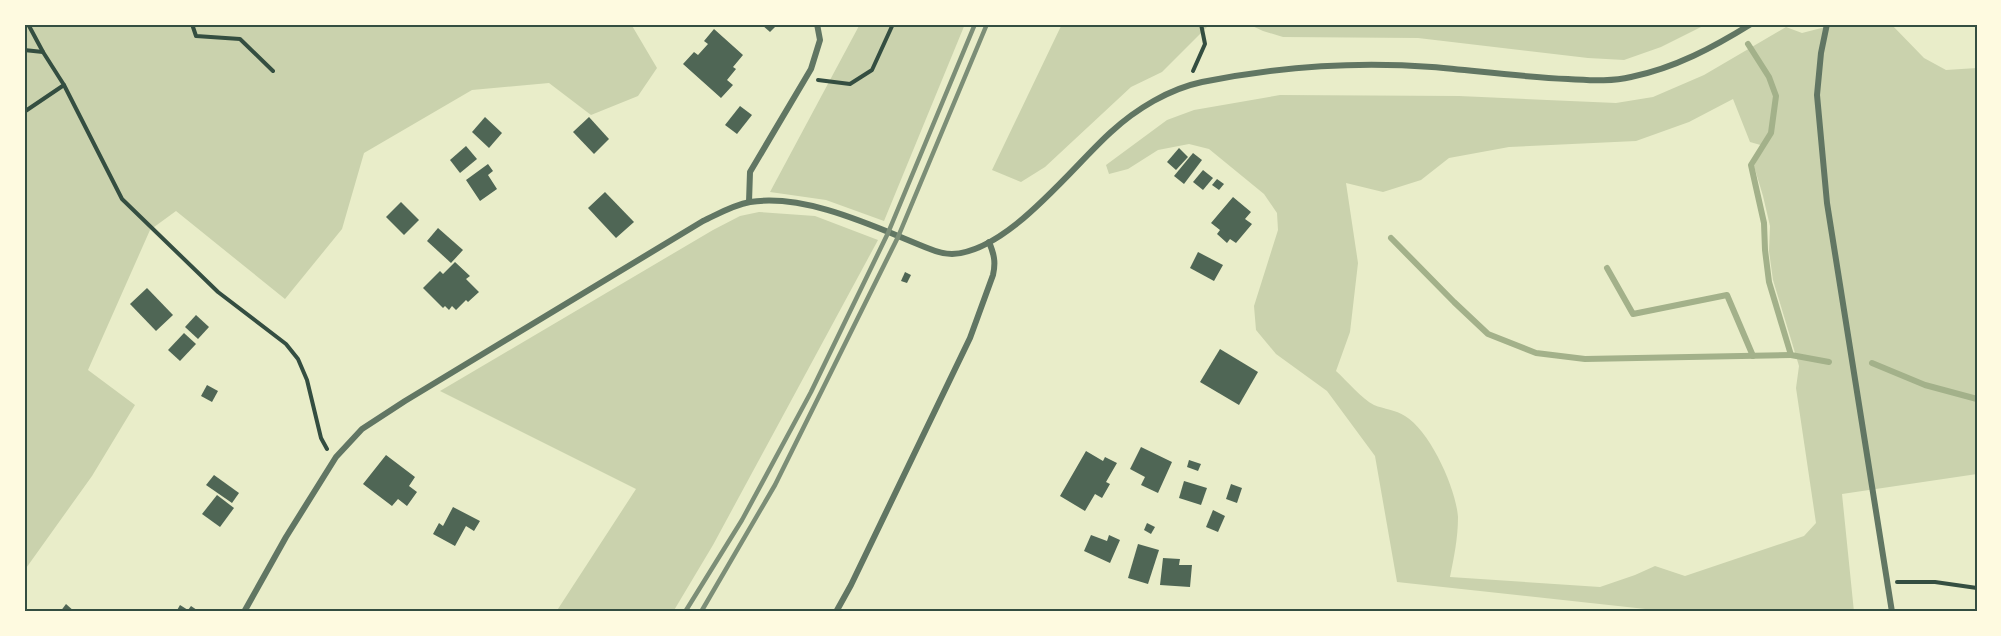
<svg xmlns="http://www.w3.org/2000/svg" width="2001" height="636" font-family="'PT Sans',sans-serif">
<style>
.green{fill:#cad2ad;fill-rule:evenodd}
.lines{fill:none;stroke-linecap:round;stroke-linejoin:round}
.stream{stroke:#a3b18a;stroke-width:6}
.building{fill:#4f6655}
.path{stroke:#344e41;stroke-width:4}
.minor{stroke:#617663;stroke-width:6}
.rail{stroke:#7c8e77;stroke-width:4.5}
.neatline{fill:none;stroke:#344e41;stroke-width:2}
</style>
<rect width="100%" height="100%" fill="#e9edc9"/>
<g class="green">
<polygon points="24,24 631,24 657,68 638,96 591,115 549,83 472,90 364,153 342,229 285,299 176,211 150,230 88,370 135,405 92,476 24,571"/>
<polygon points="860,24 965,24 884,221 826,200 770,192"/>
<polygon points="1062,24 1210,24 1162,72 1131,87 1045,167 1021,182 992,170"/>
<polygon points="1248,24 1707,24 1661,47 1624,60 1588,58 1418,38 1283,37 1263,31"/>
<path d="M1837,24H1891L1924,58L1946,70L1977,68V474L1842,494L1854,612H1673L1397,582L1375,456L1327,391L1276,354L1256,330L1254,306L1278,230L1277,213L1264,194L1209,149L1189,144L1158,150L1128,169L1109,174L1106,165L1167,120L1194,110L1280,95L1459,96L1616,103L1653,97L1704,75L1786,27L1802,33ZM1733,99L1750,142L1764,146L1754,166L1763,196L1770,226L1769,251L1773,280L1799,366L1796,388L1816,523L1804,536L1685,576L1655,566L1635,575L1600,587L1450,577C1454,557 1458,538 1458,517C1456,488 1430,431 1405,416C1396,410 1384,409 1374,405C1362,399 1347,381 1336,371L1350,332L1358,263L1346,183L1383,192L1421,180L1449,158L1509,147L1636,141L1689,122Z"/>
<polygon points="759,212 815,216 878,240 713,545 673,612 556,612 636,489 440,391 713,230 740,216"/>
</g>
<g class="lines">
<g class="stream">
<polyline points="1748,44 1769,77 1776,96 1771,133 1751,165 1764,223 1765,250 1769,282 1791,355 1829,362"/>
<polyline points="1391,238 1454,302 1488,334 1536,353 1585,359 1791,355"/>
<polyline points="1607,268 1633,314 1727,295 1753,356"/>
<polyline points="1872,363 1925,385 1977,399"/>
</g>
</g>
<g class="building">
<polygon points="761,24 778,24 770,32"/>
<polygon points="714,29 743,55 733,67 736,69 727,80 733,85 721,98 683,64 694,52 698,55 708,44 704,41"/>
<polygon points="740,106 752,115 737,134 725,125"/>
<polygon points="485,117 502,133 489,148 472,132"/>
<polygon points="589,117 609,139 594,154 573,132"/>
<polygon points="466,146 477,159 460,173 450,160"/>
<polygon points="1179,148 1188,157 1176,170 1167,162"/>
<polygon points="1193,153 1202,160 1184,184 1174,176"/>
<polygon points="488,164 493,171 488,175 497,189 480,201 466,180"/>
<polygon points="1203,170 1213,178 1203,190 1193,182"/>
<polygon points="1217,179 1224,184 1219,190 1212,185"/>
<polygon points="605,192 634,222 616,238 588,208"/>
<polygon points="1233,197 1251,212 1245,219 1252,224 1236,243 1230,239 1227,243 1217,234 1220,230 1211,223"/>
<polygon points="401,202 419,220 404,235 386,217"/>
<polygon points="438,228 463,250 451,263 427,241"/>
<polygon points="1198,252 1223,265 1214,281 1190,268"/>
<polygon points="455,262 470,276 466,279 479,292 468,302 466,300 456,310 452,306 449,310 445,306 443,308 423,288 440,271 443,274"/>
<polygon points="905,272 911,275 907,283 901,281"/>
<polygon points="147,288 173,315 156,331 130,304"/>
<polygon points="196,315 209,327 198,339 185,327"/>
<polygon points="184,333 196,344 180,361 168,350"/>
<polygon points="1220,349 1258,372 1239,405 1200,382"/>
<polygon points="207,385 218,391 212,402 201,396"/>
<polygon points="1141,447 1172,462 1158,493 1141,485 1145,477 1130,469"/>
<polygon points="1086,451 1103,461 1105,457 1117,463 1106,482 1110,484 1102,498 1095,494 1085,511 1060,496"/>
<polygon points="386,455 415,477 409,486 417,492 407,506 398,499 392,506 363,484"/>
<polygon points="1189,460 1201,464 1198,471 1187,467"/>
<polygon points="214,475 239,493 232,503 206,485"/>
<polygon points="1184,481 1207,488 1201,505 1179,498"/>
<polygon points="1231,484 1242,488 1237,503 1226,499"/>
<polygon points="217,495 234,508 220,527 202,514"/>
<polygon points="453,507 480,521 474,531 466,526 455,546 433,534 439,523 443,526"/>
<polygon points="1213,510 1225,516 1218,532 1206,527"/>
<polygon points="1147,523 1155,527 1151,534 1144,530"/>
<polygon points="1091,535 1107,541 1109,535 1120,540 1110,563 1084,551"/>
<polygon points="1138,544 1159,550 1148,584 1128,578"/>
<polygon points="1163,558 1180,559 1179,565 1192,565 1190,587 1160,585"/>
<polygon points="66,604 75,612 60,612"/>
<polygon points="180,605 188,610 191,606 200,612 176,612"/>
</g>
<g class="lines">
<g class="path">
<polyline points="192,24 196,36 240,39 273,71"/>
<polyline points="24,50 43,52"/>
<polyline points="1193,71 1205,44 1201,24"/>
<polyline points="818,80 850,84 872,70 893,24"/>
<polyline points="64,85 122,199 218,292 286,344 298,359 307,380 321,438 327,449"/>
<polyline points="24,112 64,85 43,52 28,24"/>
<polyline points="1897,582 1935,582 1977,588"/>
</g>
<g class="minor">
<polyline points="1827,24 1821,53 1817,95 1827,203 1892,612"/>
<polyline points="749,202 750,172 811,69 820,40 817,24"/>
<path d="M244,612L286,537L336,457L362,429L405,401L703,221C718,214 733,205 750,202C807,193 877,228 930,249C937,252 944,254 952,254C1008,252 1071,168 1111,132C1136,109 1169,89 1202,82C1277,67 1356,61 1432,67C1478,71 1523,77 1568,79C1589,80 1611,82 1631,77C1675,68 1714,47 1751,24"/>
<path d="M836,612L851,585L970,338L993,275C996,262 994,254 989,242"/>
</g>
<g class="rail">
<polyline points="685,612 742,520 811,392 888,233 975,24"/>
<polyline points="701,612 775,485 898,237 987,24"/>
</g>
</g>
<rect width="2001" height="636" fill="none" stroke="#fefae0" stroke-width="51"/>
<rect x="26" y="26" width="1950" height="584" class="neatline"/>
</svg>
